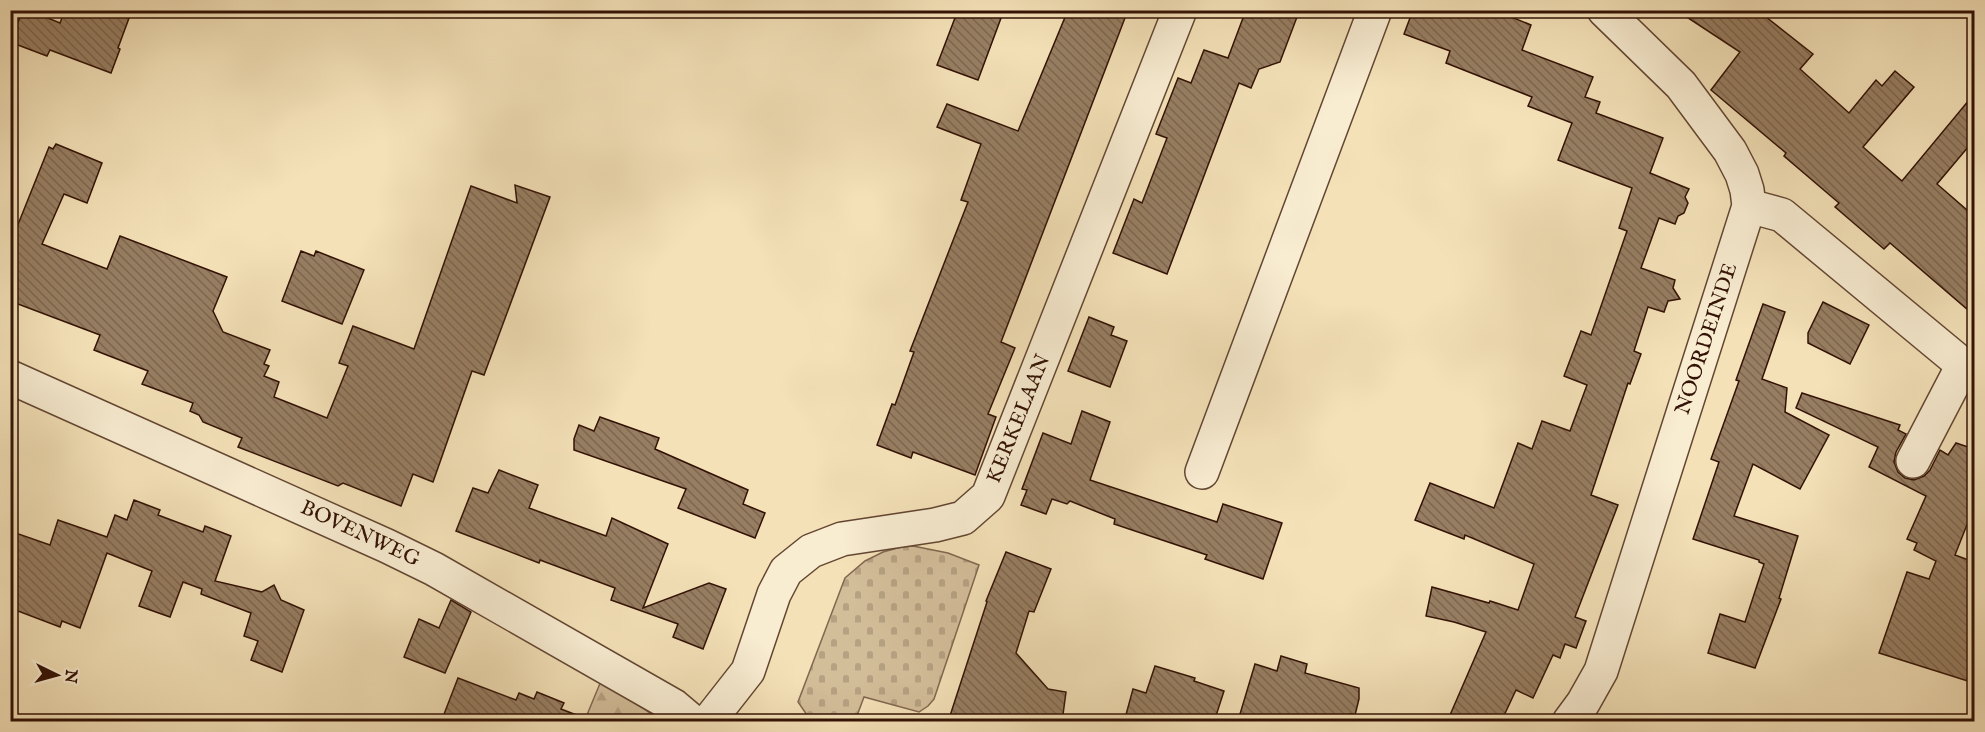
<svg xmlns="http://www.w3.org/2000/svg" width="1985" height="732" font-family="'IM FELL English',serif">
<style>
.forest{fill:url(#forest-firs);stroke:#836850;stroke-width:1.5}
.cemetery{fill:url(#cemetery-stones);stroke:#836850;stroke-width:1.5}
.building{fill:url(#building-back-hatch);stroke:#331205;stroke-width:1.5}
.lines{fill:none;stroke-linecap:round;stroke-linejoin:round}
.minor-casing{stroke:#634632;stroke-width:36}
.minor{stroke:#f8ecd1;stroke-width:33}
.labels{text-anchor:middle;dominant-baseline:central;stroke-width:4.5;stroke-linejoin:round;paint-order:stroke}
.street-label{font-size:21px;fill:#331205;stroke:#f8ecd1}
</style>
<defs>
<pattern id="forest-firs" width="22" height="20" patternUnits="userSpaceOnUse" patternTransform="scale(1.5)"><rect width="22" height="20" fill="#d3be9a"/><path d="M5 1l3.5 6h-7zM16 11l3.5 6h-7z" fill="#b6a283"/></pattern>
<pattern id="cemetery-stones" width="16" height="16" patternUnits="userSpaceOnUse" patternTransform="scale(1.5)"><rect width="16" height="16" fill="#d3be9a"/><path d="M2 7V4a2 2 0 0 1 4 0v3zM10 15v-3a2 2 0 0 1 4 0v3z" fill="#b6a283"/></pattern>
<pattern id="building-back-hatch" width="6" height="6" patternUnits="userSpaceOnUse" patternTransform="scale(1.5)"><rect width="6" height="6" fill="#977e62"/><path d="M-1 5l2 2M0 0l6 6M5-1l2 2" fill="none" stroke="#7c664f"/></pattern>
</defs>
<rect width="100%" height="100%" fill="#f4e1b8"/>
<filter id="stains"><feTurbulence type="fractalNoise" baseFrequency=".00333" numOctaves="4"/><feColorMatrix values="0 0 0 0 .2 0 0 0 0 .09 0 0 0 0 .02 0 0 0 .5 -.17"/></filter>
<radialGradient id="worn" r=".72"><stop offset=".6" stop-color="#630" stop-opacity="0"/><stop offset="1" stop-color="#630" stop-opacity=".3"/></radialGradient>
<polygon class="forest" points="601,681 663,721 584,722"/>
<polygon class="cemetery" points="913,546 948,553 979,565 934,699 928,706 919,712 864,697 855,721 830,721 807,715 798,702 845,578 865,561 883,552 901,547"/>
<g class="building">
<polygon points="23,10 28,10 60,23 65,10 132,10 118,48 120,49 111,73 50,50 47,56 10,42"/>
<polygon points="958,10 1004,10 978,80 937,65"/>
<polygon points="1068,10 1128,10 1001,342 1015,348 988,414 996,417 975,475 913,452 911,458 877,445 892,404 895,405 914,352 910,351 968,202 961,200 981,144 937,127 947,104 1018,131"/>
<polygon points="1246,10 1281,10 1297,17 1280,62 1259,69 1251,88 1239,83 1167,274 1113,253 1134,199 1142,203 1167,138 1156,134 1178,78 1191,83 1204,50 1228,58"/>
<polygon points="1413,10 1494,10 1531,25 1522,50 1593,77 1585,97 1600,102 1596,113 1663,138 1650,173 1689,189 1685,197 1688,203 1684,213 1678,216 1675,224 1659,218 1641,268 1675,280 1673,288 1680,299 1668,301 1664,312 1648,307 1634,351 1641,354 1630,384 1628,383 1591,495 1618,505 1575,617 1586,621 1576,648 1565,644 1560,658 1553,655 1533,698 1516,690 1501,722 1447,722 1486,632 1454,622 1426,616 1432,587 1489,603 1490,601 1518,610 1534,564 1465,535 1464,539 1415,520 1430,483 1494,508 1518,443 1532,449 1542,421 1570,431 1587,385 1564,376 1581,331 1591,335 1627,231 1619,228 1632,188 1558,160 1572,123 1528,106 1532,97 1446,63 1450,51 1404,34"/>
<polygon points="1676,10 1757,10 1813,54 1800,69 1849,113 1876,80 1882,86 1895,71 1914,87 1863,147 1902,181 1974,94 1974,140 1937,184 1974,216 1974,315 1890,243 1884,249 1835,207 1839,203 1784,156 1786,153 1711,90 1740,52"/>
<polygon points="56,144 102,163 87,203 64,194 42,244 107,269 120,236 227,277 213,311 223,332 270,350 264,364 269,366 264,376 279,382 274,397 327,418 348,366 339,363 353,326 414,349 471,186 517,203 515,185 550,197 484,375 472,371 433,482 413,474 401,506 343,483 338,486 238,447 242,438 203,422 199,415 190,411 193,403 142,384 148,371 94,350 100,335 10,301 10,224 17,227 49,147 53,149"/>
<polygon points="301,251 314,256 316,251 364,270 342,324 282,301"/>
<polygon points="1823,302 1869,325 1850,364 1808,343 1808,333"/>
<polygon points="1763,304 1785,312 1762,379 1787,388 1785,412 1829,435 1800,489 1753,464 1734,516 1798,536 1779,598 1781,599 1755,668 1708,653 1720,614 1745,622 1764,564 1759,562 1759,560 1693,539 1719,462 1711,459 1739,381 1736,380"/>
<polygon points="1089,317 1114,327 1111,335 1127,341 1110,387 1068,371"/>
<polygon points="1802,393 1900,425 1898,430 1906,434 1896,452 1894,462 1898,472 1905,478 1914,480 1924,476 1930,470 1940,450 1948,455 1956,443 1974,449 1974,507 1955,555 1974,562 1974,683 1879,653 1907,572 1929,579 1936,561 1914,550 1917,543 1907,539 1926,496 1869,467 1878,447 1796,408"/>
<polygon points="1082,411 1110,422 1090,480 1217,522 1223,504 1282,523 1263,579 1205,559 1207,555 1114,524 1115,519 1070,501 1067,504 1052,499 1046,514 1021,505 1027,490 1022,489 1043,433 1071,444"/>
<polygon points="600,417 659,438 655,449 748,490 743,504 765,513 755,538 678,508 686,489 574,450 574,439 579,425 594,431"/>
<polygon points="499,470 538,485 529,508 606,536 612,518 668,544 643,608 709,583 726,589 703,649 673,637 678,624 611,600 615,588 540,560 539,563 456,531 473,488 488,493"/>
<polygon points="134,500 160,510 158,515 203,532 205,526 231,536 215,581 262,592 274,585 281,600 304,610 282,672 251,660 258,641 244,636 251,613 201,594 202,589 183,582 170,617 139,606 152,571 107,553 80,628 62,621 60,627 10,608 10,531 50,545 58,520 107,537 115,515 127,520"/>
<polygon points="1006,552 1051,569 1034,612 1029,611 1016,653 1048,689 1066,692 1062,722 948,722 987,602 986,601"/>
<polygon points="451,600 471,612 445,673 404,657 419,619 439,628"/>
<polygon points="1281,656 1307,664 1305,673 1359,688 1359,699 1355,715 1350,714 1348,722 1262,722 1240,714 1255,664 1277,671"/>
<polygon points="1155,666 1195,678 1194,681 1224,691 1214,722 1124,722 1133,689 1146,693"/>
<polygon points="458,678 516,700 519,693 534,699 537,692 564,703 561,709 587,719 586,722 441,722"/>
</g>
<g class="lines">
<g class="minor-casing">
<g id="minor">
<polyline points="1749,206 1782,215 1963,365 1974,372"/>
<polyline points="10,377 387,546 434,569 674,706 693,722"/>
<polyline points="1913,461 1963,365"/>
<polyline points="1202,472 1375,10"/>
<polyline points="708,722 748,671 774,594 786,571 811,551 842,539 935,525 963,518 988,496 1180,10"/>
<polyline points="1569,722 1583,703 1601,671 1749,206 1747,190 1742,174 1730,151 1681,85 1604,10"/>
</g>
</g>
<use href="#minor" class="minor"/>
</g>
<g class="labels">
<g class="street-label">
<text transform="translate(1707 339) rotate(-72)">NOORDEINDE</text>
<text transform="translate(1019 419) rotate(-68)">KERKELAAN</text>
<text transform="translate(360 534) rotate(25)">BOVENWEG</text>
</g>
</g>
<rect width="1985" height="732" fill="none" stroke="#f4e1b8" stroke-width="36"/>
<rect x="12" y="12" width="1961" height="708" fill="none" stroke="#331205" stroke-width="3"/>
<rect x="18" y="18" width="1949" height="696" fill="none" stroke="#331205" stroke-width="1.5"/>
<g transform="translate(57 675) rotate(95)" stroke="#f8ecd1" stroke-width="4.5" paint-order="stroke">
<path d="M0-4.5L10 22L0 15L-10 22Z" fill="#331205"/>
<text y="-9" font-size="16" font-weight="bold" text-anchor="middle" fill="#331205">N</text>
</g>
<rect width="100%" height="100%" filter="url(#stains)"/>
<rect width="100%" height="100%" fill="url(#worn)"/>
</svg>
